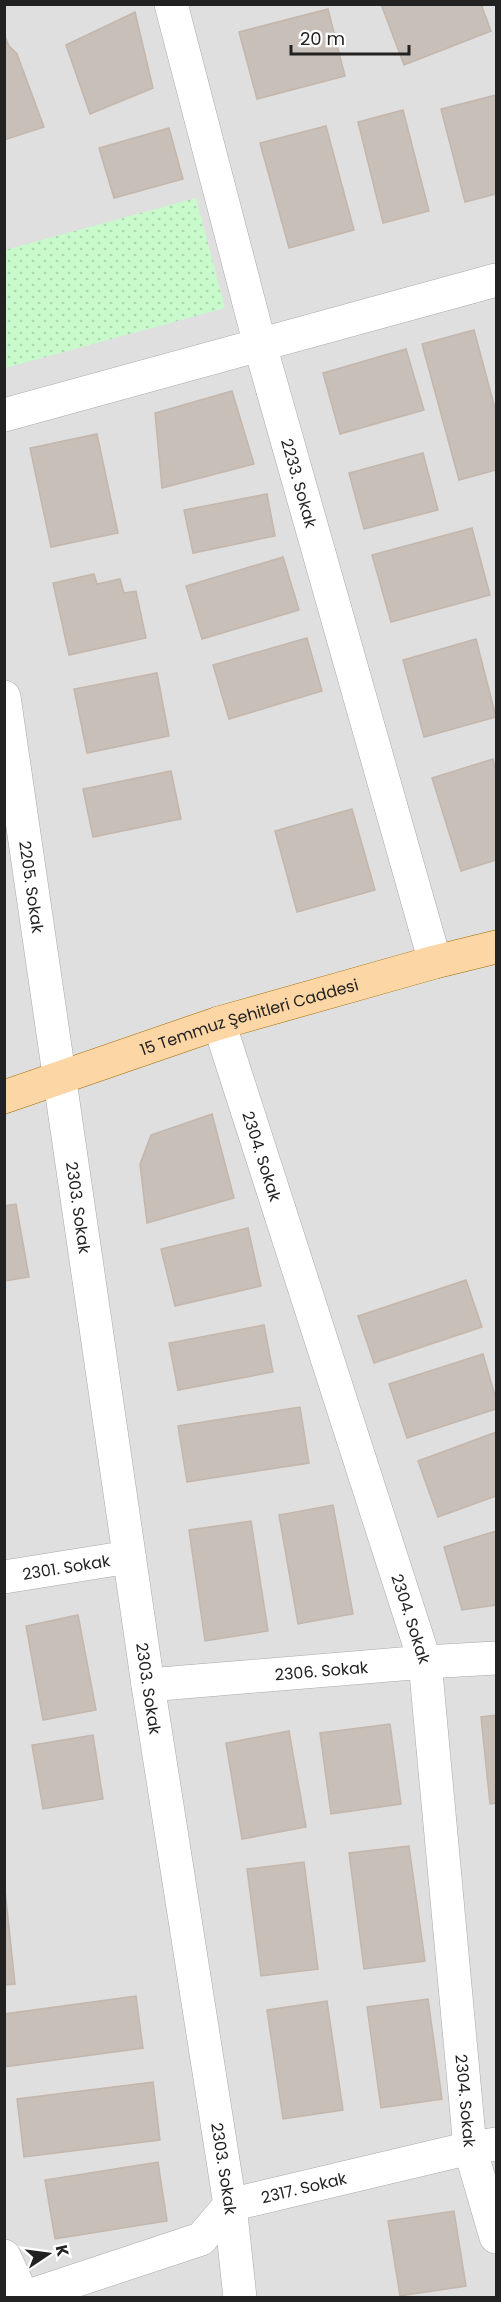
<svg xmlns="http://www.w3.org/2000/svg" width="501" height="2302" font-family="Poppins,sans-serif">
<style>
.residential{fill:#e0dfdf}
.park{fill:url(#park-dots)}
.building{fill:#c7bfb8;stroke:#c4b6ab;stroke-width:1.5}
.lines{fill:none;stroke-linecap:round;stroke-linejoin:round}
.minor-casing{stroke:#a9a9a9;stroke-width:34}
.major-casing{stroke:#a06b00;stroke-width:34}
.minor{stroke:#fff;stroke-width:33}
.major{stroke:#fcd6a4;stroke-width:33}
.labels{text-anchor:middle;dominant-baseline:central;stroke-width:6;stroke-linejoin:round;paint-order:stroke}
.street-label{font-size:16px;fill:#222;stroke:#fff}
</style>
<defs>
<pattern id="park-dots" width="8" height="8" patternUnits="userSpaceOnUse" patternTransform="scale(1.5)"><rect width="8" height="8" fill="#c8facc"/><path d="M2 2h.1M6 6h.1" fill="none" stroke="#acd6af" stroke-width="1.8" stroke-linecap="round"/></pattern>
</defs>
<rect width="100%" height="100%" fill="#f2efe9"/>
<rect class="residential" x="5" y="5" width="491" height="2292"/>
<polygon class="park" points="196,198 225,308 5,368 5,250"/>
<g class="building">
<polygon points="381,4 481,4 491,31 404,65"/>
<polygon points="328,9 345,76 257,99 239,32"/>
<polygon points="135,12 153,88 90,114 66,45"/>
<polygon points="4,34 9,46 17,54 44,127 4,140"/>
<polygon points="496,95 496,194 465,202 441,109"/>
<polygon points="403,110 429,211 383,223 358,122"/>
<polygon points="326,126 354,230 289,248 260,143"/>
<polygon points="169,128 183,179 114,198 99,148"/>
<polygon points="474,330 496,412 496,470 459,480 422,344"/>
<polygon points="406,349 424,410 340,434 323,373"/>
<polygon points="232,391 254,464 162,488 155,413"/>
<polygon points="97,434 118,533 51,547 30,448"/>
<polygon points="423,453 438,510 364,529 349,473"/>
<polygon points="267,494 275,536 193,553 184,510"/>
<polygon points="472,528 490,595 391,622 372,555"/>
<polygon points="283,557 299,610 202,639 186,586"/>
<polygon points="94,574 97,584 120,579 124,593 136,591 146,638 69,655 53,583"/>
<polygon points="307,638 322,691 229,719 213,665"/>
<polygon points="476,639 496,717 424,737 403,660"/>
<polygon points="157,673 169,736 87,753 74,689"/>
<polygon points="493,759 496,771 496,860 461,871 432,778"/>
<polygon points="171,771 181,819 93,837 83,789"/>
<polygon points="352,809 375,890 297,912 275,831"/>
<polygon points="212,1114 234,1198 147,1223 140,1164 151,1135"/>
<polygon points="16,1204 29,1277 4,1281 4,1206"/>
<polygon points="248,1228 261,1286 175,1306 161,1249"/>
<polygon points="466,1280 482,1327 374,1363 358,1316"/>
<polygon points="264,1325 273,1372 178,1390 169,1343"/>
<polygon points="483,1354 496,1399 496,1409 407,1438 389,1384"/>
<polygon points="300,1407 309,1463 187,1482 178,1426"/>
<polygon points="496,1432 496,1496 438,1517 418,1461"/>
<polygon points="333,1505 353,1614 298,1624 279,1515"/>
<polygon points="251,1521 268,1631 205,1641 189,1530"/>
<polygon points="496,1531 496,1605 462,1610 444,1547"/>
<polygon points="78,1615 96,1710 43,1720 26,1626"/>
<polygon points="496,1715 496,1803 490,1804 481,1717"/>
<polygon points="390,1724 401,1804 331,1814 320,1733"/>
<polygon points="289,1731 306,1827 242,1839 226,1743"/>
<polygon points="93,1735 103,1799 43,1809 32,1745"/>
<polygon points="409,1846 425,1961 364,1969 349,1853"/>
<polygon points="304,1862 318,1969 261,1976 247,1869"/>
<polygon points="4,1881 15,1984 4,1985"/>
<polygon points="136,1996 143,2048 4,2067 4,2014"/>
<polygon points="428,1999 442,2099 381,2108 367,2007"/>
<polygon points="327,2001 343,2110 283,2119 267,2010"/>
<polygon points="153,2082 160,2140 24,2157 17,2099"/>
<polygon points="158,2162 167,2221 55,2239 45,2180"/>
<polygon points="454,2211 466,2286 400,2296 388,2221"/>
</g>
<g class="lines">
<g class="minor-casing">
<g id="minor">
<path id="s1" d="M171,4L260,345L435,962"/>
<polyline points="4,415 496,280"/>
<path id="s2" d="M4,697L148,1685L230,2205L240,2298"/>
<path id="s3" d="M219,1023L425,1662L470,2148L496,2237"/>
<path id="s4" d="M4,1577L129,1557"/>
<path id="s5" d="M148,1685L425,1662L496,1658"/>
<polyline points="4,2256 23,2297"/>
<path id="s6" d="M23,2298L201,2239L230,2205L470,2148L496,2144"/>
</g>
</g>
<g class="major-casing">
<g id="major">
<path id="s7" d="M4,1097L219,1023L435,962L496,947"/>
</g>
</g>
<use href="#minor" class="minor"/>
<use href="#major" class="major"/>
</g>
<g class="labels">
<g class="street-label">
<text stroke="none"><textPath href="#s1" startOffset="496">2233. Sokak</textPath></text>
<text stroke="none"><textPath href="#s2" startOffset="192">2205. Sokak</textPath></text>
<text stroke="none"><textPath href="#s7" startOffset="258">15 Temmuz Şehitleri Caddesi</textPath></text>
<text stroke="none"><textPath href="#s3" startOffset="140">2304. Sokak</textPath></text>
<text stroke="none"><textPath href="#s2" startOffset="516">2303. Sokak</textPath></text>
<text stroke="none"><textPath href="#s4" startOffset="63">2301. Sokak</textPath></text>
<text stroke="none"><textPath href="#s3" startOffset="626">2304. Sokak</textPath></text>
<text stroke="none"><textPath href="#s5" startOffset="174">2306. Sokak</textPath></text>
<text stroke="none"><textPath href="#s2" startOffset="1002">2303. Sokak</textPath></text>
<text stroke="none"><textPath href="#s3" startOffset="1112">2304. Sokak</textPath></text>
<text stroke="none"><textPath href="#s2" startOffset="1488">2303. Sokak</textPath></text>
<text stroke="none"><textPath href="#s6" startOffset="308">2317. Sokak</textPath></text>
</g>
</g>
<rect width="501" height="2302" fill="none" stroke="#222222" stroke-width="12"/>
<g transform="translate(48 2254) rotate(77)" stroke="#ffffff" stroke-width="4.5" paint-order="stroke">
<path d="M0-4.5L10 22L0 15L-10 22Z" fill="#222222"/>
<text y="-9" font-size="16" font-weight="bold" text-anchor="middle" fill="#222222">K</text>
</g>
<path d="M291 45v9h118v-9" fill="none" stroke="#222222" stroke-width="3"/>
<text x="300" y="45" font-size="18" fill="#222222" stroke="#ffffff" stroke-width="4.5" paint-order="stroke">20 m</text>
</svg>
